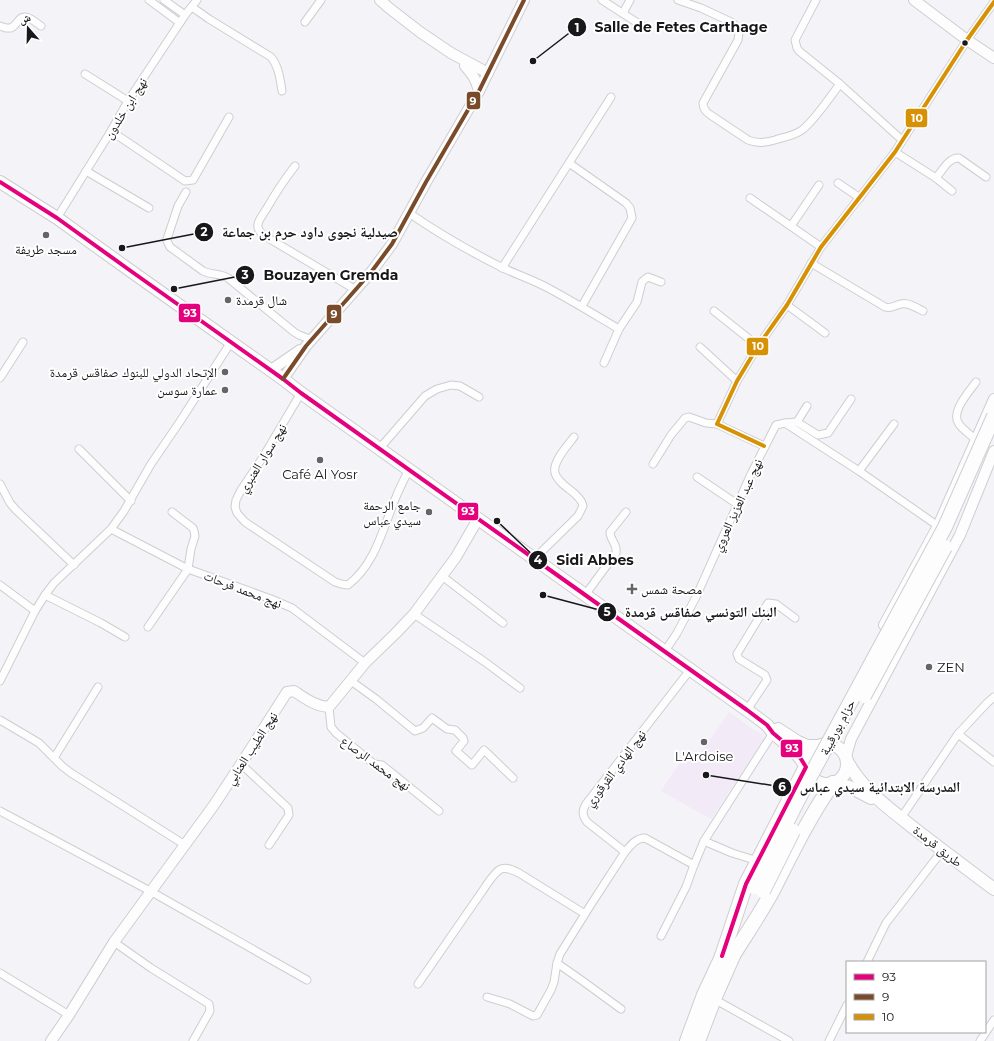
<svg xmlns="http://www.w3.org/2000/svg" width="994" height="1041" font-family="Montserrat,'Noto Naskh Arabic',sans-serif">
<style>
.commercial{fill:#f2eaf6}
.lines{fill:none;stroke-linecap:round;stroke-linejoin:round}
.street-casing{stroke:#ceced2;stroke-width:9}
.secondary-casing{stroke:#ceced2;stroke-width:12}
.primary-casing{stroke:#ceced2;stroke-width:14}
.highway-casing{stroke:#ceced2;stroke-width:16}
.street{stroke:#fdfdfe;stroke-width:7}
.secondary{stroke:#fdfdfe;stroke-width:10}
.primary{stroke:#fdfdfe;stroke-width:12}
.highway{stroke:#fdfdfe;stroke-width:14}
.highway-bridge-casing{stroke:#ceced2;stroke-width:16;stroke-linecap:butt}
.highway-bridge{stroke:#fdfdfe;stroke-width:14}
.bus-1-casing{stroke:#fff;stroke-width:7}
.bus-2-casing{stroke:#fff;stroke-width:7}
.bus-3-casing{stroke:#fff;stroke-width:7}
.bus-1{stroke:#e5007d;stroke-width:4}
.bus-2{stroke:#7a4b2a;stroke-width:4}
.bus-3{stroke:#d69104;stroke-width:4}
.bus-dot{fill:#18181b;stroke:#fff;stroke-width:1.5}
.poi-dot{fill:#656568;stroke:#fff;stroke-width:1.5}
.labels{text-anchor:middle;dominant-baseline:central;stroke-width:4;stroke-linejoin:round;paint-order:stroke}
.street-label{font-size:13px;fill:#18181b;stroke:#fff}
.poi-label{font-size:13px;fill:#18181b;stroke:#fff}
.leader{fill:none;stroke:#18181b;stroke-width:1.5}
.callout-dot{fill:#18181b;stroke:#fff;stroke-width:1.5}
.mark-label{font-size:12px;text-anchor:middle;font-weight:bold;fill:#fff}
.callout-label{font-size:14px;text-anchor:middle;font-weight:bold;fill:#18181b;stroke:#fff;stroke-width:4;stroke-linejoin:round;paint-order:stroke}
.line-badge{stroke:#fff;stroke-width:1.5}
.badge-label{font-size:11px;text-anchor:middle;font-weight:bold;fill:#fff}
</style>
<rect width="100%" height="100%" fill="#f3f3f8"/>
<polygon class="commercial" points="729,712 755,731 756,731 762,734 764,739 711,819 661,791 687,752 697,759"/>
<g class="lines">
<g class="street-casing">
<g id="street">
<polyline points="149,0 180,23"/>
<polyline points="164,0 185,15"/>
<polyline points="602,0 647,29"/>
<path d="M678,0L701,8L731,22L736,26L739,33L738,40L703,103C703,108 705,111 709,114L748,140C757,144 765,143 775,140C784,137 794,136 802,130C815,120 829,98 840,84"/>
<polyline points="816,0 795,40 797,48 799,51 840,84 902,140"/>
<path d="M192,7L209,19L271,57C279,67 280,79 282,91"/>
<polyline points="623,13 630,0"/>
<polyline points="305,22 321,0"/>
<path d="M0,26L6,28H11C15,26 17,22 20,19C26,13 35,22 41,26"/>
<polyline points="85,74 128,101"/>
<polyline points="111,131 185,181 193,180 229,117"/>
<polyline points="895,152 936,178 952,191"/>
<polyline points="569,163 626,203 630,208 632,218 582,306"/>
<path d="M295,166C284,180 275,194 267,208C264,213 259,219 258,224C257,229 260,232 263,235L356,290"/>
<polyline points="86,171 149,208"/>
<path d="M936,178C942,171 949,157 959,158L986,177"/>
<polyline points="838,183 860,198"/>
<path d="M186,192L178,206L167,239V241L170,247L203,271C211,275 220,273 228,278L294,332L299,335L312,340"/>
<polyline points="750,198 821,247"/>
<path d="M409,213C438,233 469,251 501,267C515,274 531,279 546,287C571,300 595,315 619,329"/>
<polyline points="57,218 111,131 128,101 185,15 197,0"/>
<polyline points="791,226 819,185"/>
<path d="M811,263L885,307C892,309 895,305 901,304C908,302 917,308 923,311"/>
<polyline points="502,268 611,97"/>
<polyline points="787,305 825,333"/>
<polyline points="714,311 758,346"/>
<polyline points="700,347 737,381"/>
<polyline points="604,363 619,329 637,302 642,282 644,280 648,277 661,282"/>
<polyline points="0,378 23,342"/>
<path d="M301,393L263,457L241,490L236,500L235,507L237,513L245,522L335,582L341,584L348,585C376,563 383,528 396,497C400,487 405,478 409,469"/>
<polyline points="797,422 807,406"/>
<polyline points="785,423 797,422 818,435 828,433 851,399"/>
<path d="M975,439C970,434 963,430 959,424C950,412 969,392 976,382"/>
<polyline points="764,446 717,424 737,381 758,346 787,305 821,247 895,152 967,40 994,2"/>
<polyline points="380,448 425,396 437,389 451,385 460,386 479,397"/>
<polyline points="79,449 131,501"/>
<polyline points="653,464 671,435 685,418 689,417 706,423 717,424"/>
<polyline points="859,471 894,424"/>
<polyline points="697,477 737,504"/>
<polyline points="0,484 10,503 16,510 74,565"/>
<polyline points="111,529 188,569 271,599 292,608 365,663"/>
<path d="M535,558L578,516L583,506C582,500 579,498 575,494C568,488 557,481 555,473C552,462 568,445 574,437"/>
<polyline points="442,576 503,623"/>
<polyline points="0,585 35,611"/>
<polyline points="45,595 101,623 125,637"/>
<path d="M585,595L616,553C618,544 610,541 610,532L626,512"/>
<polyline points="414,614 485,662 520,688"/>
<polyline points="148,627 188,569 191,549 195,536 194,531 193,528 172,512"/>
<polyline points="665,651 677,633 696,597 751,474 776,425 785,423 859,471 938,526"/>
<path d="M690,670L586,804C582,811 582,815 587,822L625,852C631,845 636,838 645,838L694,865"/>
<polyline points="0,681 35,611 45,595 54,583 111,529 124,511 151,464 181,420 231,342"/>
<polyline points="351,681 376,699 415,731 423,728 432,718 447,729 455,730 463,738 464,741 456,751 472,765 484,750 513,778"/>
<polyline points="329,707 331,727 336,733 374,764 382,765 439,811"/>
<polyline points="747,710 767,680 765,675 739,659 737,654 768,603 776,604 795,618"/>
<polyline points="0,720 39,743 62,766 71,773 185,845"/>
<polyline points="958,734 994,762"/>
<polyline points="54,758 98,687"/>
<polyline points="241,764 288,808 289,815 269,845"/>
<polyline points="0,811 150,891 307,980"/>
<polyline points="901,818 958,734 987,703 994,697"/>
<polyline points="704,841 732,853 758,861"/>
<polyline points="661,936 686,887 694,865 704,841 773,733"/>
<polyline points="114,942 151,968 209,1004 210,1011 193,1041"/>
<polyline points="867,962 886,923 942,851"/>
<polyline points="557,963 584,982 621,1009"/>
<polyline points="0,973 69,1015"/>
<path d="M418,984C439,954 460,923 481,893C486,886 494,872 501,869C507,867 513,870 519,873L585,914"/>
<polyline points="487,997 510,1004 533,1016 537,1015 551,990 554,982 557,963 560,954 590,906 625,852"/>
<polyline points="714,999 789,1041"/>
<polyline points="829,1041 847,1005"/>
<polyline points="980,1041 994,1020"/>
</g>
</g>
<g class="secondary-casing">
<g id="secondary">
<polyline points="380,0 389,8 420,32 451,53 488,73"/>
<polyline points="914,0 967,40 994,58"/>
<path d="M465,66C473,75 476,79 479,91"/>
<polyline points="271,370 300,350"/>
<polyline points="283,379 306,346 372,271 392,244 426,182 479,91 524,0"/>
<polyline points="884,625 938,526 994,399"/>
<polyline points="846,756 851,739 960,535 994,451"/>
<path d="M51,1041L69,1015L114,942L214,805L241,764L287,692L294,691C306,699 315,706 329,707L365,663L395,634L414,614L456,557L478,519"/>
</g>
</g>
<g class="primary-casing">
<g id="primary">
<path d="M0,182L57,218L128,269L283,379L301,393C450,498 598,605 747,710L767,725L773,733L792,749L801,759L806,767"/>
<polyline points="778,729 798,742 807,746 817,746"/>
<circle cx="827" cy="764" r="20"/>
<path d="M847,761C862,789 886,806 911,826C938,847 966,868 994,889"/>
<polyline points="833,783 850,787 871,798"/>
</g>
</g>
<g class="highway-casing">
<g id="highway">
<polyline points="722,956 746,884 806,767"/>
<path d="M732,957C745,936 760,914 772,892C791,855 809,817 833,783"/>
<polyline points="687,1041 704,995 726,948"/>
<polyline points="698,1041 714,999 736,949"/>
</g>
</g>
<use href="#street" class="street"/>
<use href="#secondary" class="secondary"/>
<use href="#primary" class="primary"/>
<use href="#highway" class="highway"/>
<g class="highway-bridge-casing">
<g id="highway-bridge">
<polyline points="864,696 945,547"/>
<polyline points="754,887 805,786 945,527 994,416"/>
<polyline points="763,891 793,831"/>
</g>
</g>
<use href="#highway-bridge" class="highway-bridge"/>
<g class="bus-1-casing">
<path id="bus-1" d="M0,182L57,218L128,269L283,379L301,393C450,498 598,605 747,710L767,725L773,733L792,749L801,759L806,767L746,884L722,956"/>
</g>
<g class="bus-2-casing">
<polyline id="bus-2" points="283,379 306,346 372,271 392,244 426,182 479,91 524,0"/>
</g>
<g class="bus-3-casing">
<polyline id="bus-3" points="764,446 717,424 737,381 758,346 787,305 821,247 895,152 967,40 994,2"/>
</g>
<use href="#bus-1" class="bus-1"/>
<use href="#bus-2" class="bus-2"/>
<use href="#bus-3" class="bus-3"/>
</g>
<circle class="bus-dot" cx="965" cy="43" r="3.5"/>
<g class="poi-dot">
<circle cx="46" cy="235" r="4"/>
<circle cx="228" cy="300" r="4"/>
<circle cx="225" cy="372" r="4"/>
<circle cx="225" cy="390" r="4"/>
<circle cx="320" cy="460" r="4"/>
<circle cx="429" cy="512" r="4"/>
<path d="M630 583h4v4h4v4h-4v4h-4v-4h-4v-4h4z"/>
<circle cx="929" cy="667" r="4"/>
<circle cx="704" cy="742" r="4"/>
</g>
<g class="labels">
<g class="street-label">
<text transform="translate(125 108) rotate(-58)">نهج ابن خلدون</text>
<text transform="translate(262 458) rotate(-58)">نهج سوار العنبري</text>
<text transform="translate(737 505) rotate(-65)">نهج عبد العزيز العروي</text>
<text transform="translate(243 589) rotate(21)">نهج محمد فرحات</text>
<text transform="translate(837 727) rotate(-62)">حزام بورقيبة</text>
<text transform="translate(251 748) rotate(-57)">نهج الطيب العنابي</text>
<text transform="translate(376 763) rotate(36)">نهج محمد الرصاع</text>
<text transform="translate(615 768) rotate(-53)">نهج الهادي القرقوري</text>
<text transform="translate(938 846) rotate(38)">طريق قرمدة</text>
</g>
<g class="poi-label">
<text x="46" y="249">مسجد طريفة</text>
<text x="236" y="300" text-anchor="start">شال قرمدة</text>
<text x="217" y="372" text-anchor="end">الإتحاد الدولي للبنوك صفاقس قرمدة</text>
<text x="217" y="390" text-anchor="end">عمارة سوسن</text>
<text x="320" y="474">Café Al Yosr</text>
<text x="421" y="505" text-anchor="end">جامع الرحمة<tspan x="421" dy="15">سيدي عباس</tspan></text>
<text x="641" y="589" text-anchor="start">مصحة شمس</text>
<text x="937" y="667" text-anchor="start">ZEN</text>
<text x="704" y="756">L'Ardoise</text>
</g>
</g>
<path class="leader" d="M533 61L577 27M122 248L204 232M174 289L245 275M497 521L538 560M543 595L607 612M706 775L782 787"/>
<g class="callout-dot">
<circle cx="533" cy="61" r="4"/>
<circle cx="122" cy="248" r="4"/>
<circle cx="174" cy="289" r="4"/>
<circle cx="497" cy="521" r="4"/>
<circle cx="543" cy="595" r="4"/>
<circle cx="706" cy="775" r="4"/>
<circle cx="577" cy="27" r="10"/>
<circle cx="204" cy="232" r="10"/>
<circle cx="245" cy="275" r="10"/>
<circle cx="538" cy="560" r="10"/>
<circle cx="607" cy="612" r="10"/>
<circle cx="782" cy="787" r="10"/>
</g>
<g class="mark-label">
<text x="577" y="32">1</text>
<text x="204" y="236">2</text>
<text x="245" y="279">3</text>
<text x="538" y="564">4</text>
<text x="607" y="616">5</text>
<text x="782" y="791">6</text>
</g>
<g class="callout-label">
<text x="681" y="32">Salle de Fetes Carthage</text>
<text x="310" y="237">صيدلية نجوى داود حرم بن جماعة</text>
<text x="331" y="280">Bouzayen Gremda</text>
<text x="595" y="565">Sidi Abbes</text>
<text x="701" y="617">البنك التونسي صفاقس قرمدة</text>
<text x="880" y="792">المدرسة الابتدائية سيدي عباس</text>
</g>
<g class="line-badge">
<rect x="466" y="91" width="15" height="19" rx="4" fill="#7a4b2a"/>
<rect x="905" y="108" width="23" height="20" rx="4" fill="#d69104"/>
<rect x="178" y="303" width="23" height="20" rx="4" fill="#e5007d"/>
<rect x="326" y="304" width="16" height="20" rx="4" fill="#7a4b2a"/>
<rect x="746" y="337" width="23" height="19" rx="4" fill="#d69104"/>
<rect x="457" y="502" width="22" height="19" rx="4" fill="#e5007d"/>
<rect x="780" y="739" width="23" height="19" rx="4" fill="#e5007d"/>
</g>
<g class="badge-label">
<text x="473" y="105">9</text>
<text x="917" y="122">10</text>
<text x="190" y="317">93</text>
<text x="334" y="318">9</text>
<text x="758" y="350">10</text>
<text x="468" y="515">93</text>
<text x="792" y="752">93</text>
</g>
<rect x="846" y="961" width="140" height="72" fill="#ffffff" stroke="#a3a3a4"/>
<rect x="854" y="974" width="20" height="6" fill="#e5007d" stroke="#a3a3a4"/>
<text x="882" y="981" font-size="12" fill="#18181b">93</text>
<rect x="854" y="994" width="20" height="6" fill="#7a4b2a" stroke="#a3a3a4"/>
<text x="882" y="1001" font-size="12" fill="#18181b">9</text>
<rect x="854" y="1014" width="20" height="6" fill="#d69104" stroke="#a3a3a4"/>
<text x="882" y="1021" font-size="12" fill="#18181b">10</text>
<g transform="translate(28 28) rotate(340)" stroke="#ffffff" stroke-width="3" paint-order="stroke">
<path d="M0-3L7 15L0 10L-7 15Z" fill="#18181b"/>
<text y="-6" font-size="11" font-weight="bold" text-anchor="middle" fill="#18181b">ش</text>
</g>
</svg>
